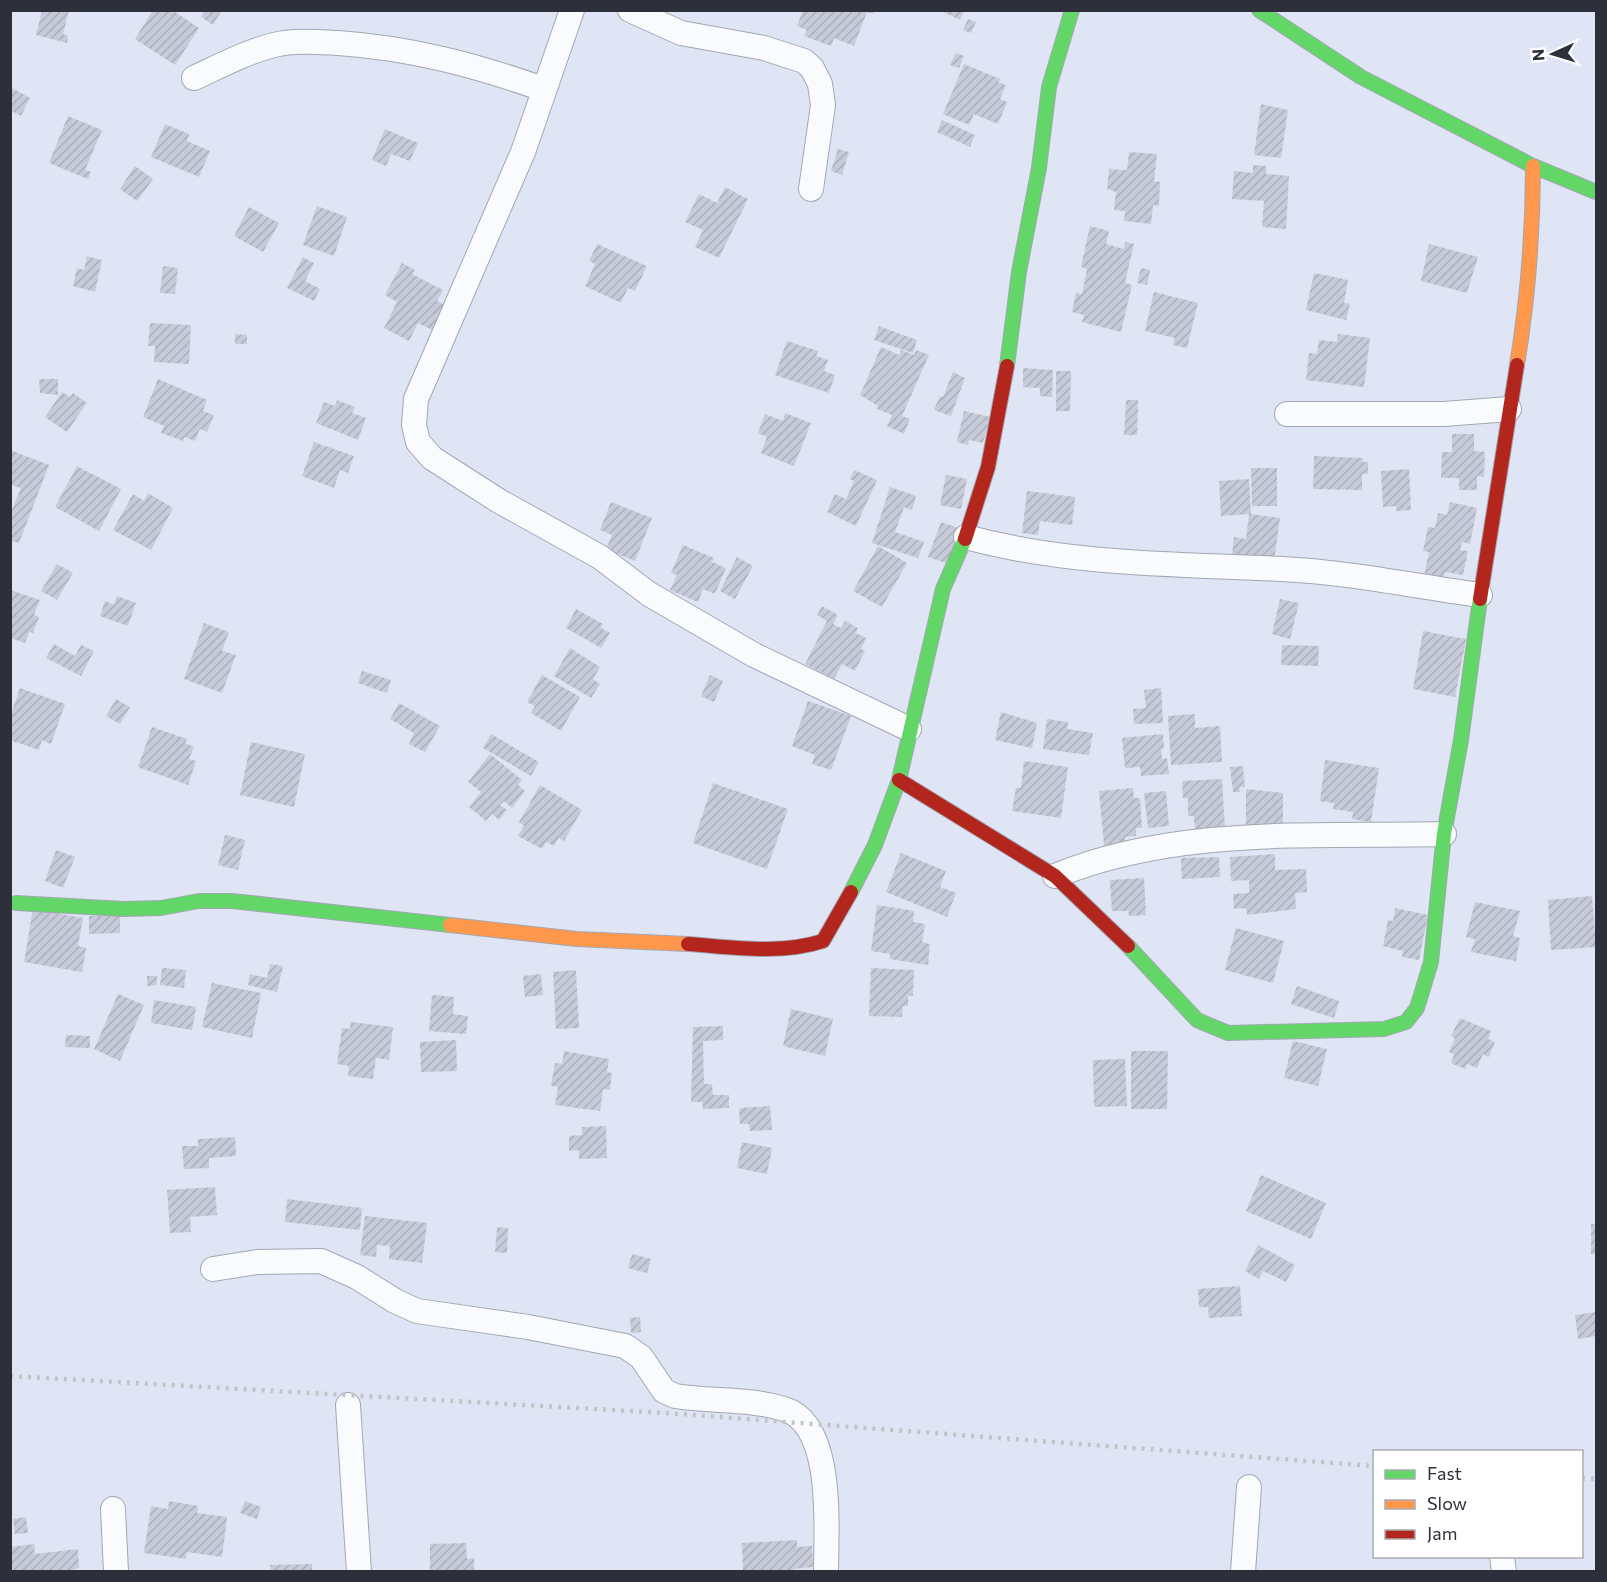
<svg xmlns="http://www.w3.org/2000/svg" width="1607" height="1582" font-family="Commissioner,sans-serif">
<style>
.building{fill:url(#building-hatch)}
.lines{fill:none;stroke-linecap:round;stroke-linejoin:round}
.street-casing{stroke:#a2a7b3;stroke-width:26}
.fast-casing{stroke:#a2a7b3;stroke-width:16}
.slow-casing{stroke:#a2a7b3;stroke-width:16}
.jam-casing{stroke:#a2a7b3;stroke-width:16}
.street{stroke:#fafbfd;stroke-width:24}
.fast{stroke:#63d668;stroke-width:14}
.slow{stroke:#ff974d;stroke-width:14}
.jam{stroke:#b3261e;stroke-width:14}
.rail{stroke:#c3c4c8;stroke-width:4.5;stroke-dasharray:3 6;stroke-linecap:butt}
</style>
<defs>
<pattern id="building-hatch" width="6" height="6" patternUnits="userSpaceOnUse" patternTransform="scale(1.5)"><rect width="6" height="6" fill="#c7cbd9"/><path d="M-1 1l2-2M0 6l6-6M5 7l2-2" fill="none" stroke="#abafbb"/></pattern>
</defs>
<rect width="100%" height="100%" fill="#dfe5f4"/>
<g class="building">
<polygon points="42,10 69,10 63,34 68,36 67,43 36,35"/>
<polygon points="153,10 172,10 199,28 175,65 135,39"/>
<polygon points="205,10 222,10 213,25 201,17"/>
<polygon points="803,10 875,10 873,14 867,12 854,46 834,38 831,46 804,36 807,30 797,26"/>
<polygon points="939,10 964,10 960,20"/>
<polygon points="968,19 976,22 971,33 963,30"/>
<polygon points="956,53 964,56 959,68 950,65"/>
<polygon points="964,64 1000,79 998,82 1006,85 1000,99 1007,102 998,124 974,114 969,125 943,114"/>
<polygon points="10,87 30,98 21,116 10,110"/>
<polygon points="1261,104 1288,110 1281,158 1254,155"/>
<polygon points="68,116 102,130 85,170 91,172 88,179 49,163"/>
<polygon points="942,120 975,135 970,147 937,132"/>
<polygon points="165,124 189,134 187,141 210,151 199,177 151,157"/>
<polygon points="385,129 418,143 410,161 391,154 386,166 372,160"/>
<polygon points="838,149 849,152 842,175 831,171"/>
<polygon points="1129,152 1157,154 1154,181 1160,182 1159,206 1153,205 1151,224 1124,221 1125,211 1114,210 1116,192 1107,189 1109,169 1127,170"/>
<polygon points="1253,165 1266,166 1266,174 1289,176 1286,229 1262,227 1264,201 1232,199 1234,171 1253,173"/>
<polygon points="135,166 153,179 137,201 120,189"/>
<polygon points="725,187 748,199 719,258 695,247 703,230 685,222 699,194 717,203"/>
<polygon points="317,206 347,217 334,256 303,245"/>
<polygon points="249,207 279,223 263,252 234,236"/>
<polygon points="1090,226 1109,231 1106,244 1124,249 1125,242 1134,244 1125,283 1132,285 1121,332 1082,322 1084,315 1072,312 1076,293 1082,294 1087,269 1081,267"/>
<polygon points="597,244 647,266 635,291 628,288 621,303 585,286 595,264 589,261"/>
<polygon points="1429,244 1478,257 1467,293 1421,281"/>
<polygon points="87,256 102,260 95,292 73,286 77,268 84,270"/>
<polygon points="303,257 314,263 305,281 320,289 314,301 287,288"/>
<polygon points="402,263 415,270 412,274 443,290 437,301 445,305 432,330 418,323 409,341 384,328 397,302 385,295"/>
<polygon points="163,266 178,268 175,294 160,293"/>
<polygon points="1141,268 1150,270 1147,285 1137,283"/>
<polygon points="1314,273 1348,280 1344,303 1350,304 1346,320 1306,310"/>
<polygon points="1154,292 1198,303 1187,348 1173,345 1175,338 1145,331"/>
<polygon points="150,323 191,325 189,364 154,362 155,346 148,346"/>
<polygon points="879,326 917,340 913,353 874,340"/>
<polygon points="235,334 247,335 247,344 235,344"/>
<polygon points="1338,334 1370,338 1364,387 1306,380 1309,353 1317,354 1319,340 1337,342"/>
<polygon points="787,341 818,351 816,356 828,360 824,371 835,375 829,393 775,375"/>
<polygon points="881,347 899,355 901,350 914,355 916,350 929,355 902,416 910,419 904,434 887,426 892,415 877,409 878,406 860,395"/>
<polygon points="1023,368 1053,370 1052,397 1040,396 1040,388 1023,387"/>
<polygon points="1056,371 1071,371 1070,411 1056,411"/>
<polygon points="953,372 965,378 951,416 934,410 940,396 943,397"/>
<polygon points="39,379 58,379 58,395 40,393"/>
<polygon points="158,379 207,400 203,411 214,415 207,432 200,429 195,441 184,437 183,441 161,433 164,426 143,417"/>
<polygon points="62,392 70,397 73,393 87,403 67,432 45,417"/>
<polygon points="337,400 355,407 352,413 366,418 358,440 316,423 324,402 335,406"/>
<polygon points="1126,400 1138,400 1137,435 1124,435"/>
<polygon points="964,411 990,417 983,443 969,440 968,445 957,442"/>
<polygon points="785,413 811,423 794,466 761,453 767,437 758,433 765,414 783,421"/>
<polygon points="1452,434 1474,434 1474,451 1485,452 1484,477 1477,476 1477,490 1459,490 1459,478 1441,478 1442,452 1452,452"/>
<polygon points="314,442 354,456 348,473 340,470 334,488 302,476"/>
<polygon points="10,450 49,465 19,543 10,540 10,515 21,488 11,485"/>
<polygon points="1314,456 1363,458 1362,462 1368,462 1368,474 1362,474 1362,490 1313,489"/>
<polygon points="77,466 121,489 99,531 55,507"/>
<polygon points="1251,468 1277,468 1277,506 1252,506"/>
<polygon points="1409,469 1411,510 1396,511 1396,506 1383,507 1381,471"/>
<polygon points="854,470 877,480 856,526 827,512 835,494 846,499 854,481 850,479"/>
<polygon points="946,475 967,479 961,509 940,505"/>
<polygon points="1249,479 1251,514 1280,518 1274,561 1232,555 1234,537 1246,539 1249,514 1221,516 1219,481"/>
<polygon points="890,487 916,496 912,510 904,507 895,532 924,542 918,558 872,543"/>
<polygon points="1027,491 1075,497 1072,525 1040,521 1038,535 1022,533"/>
<polygon points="148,493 173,508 151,550 113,530 133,494 144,501"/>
<polygon points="611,502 652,518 635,561 606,549 612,535 600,530"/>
<polygon points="1450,502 1477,508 1470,544 1462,542 1460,550 1468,551 1463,575 1445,572 1443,579 1424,576 1429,552 1423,551 1428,527 1435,528 1438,513 1447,515"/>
<polygon points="941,522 961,529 948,564 928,557"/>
<polygon points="683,545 714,558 712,562 726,568 715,594 703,589 698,602 670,590 677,575 671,573"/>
<polygon points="878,546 907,563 882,607 853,591"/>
<polygon points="737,557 753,566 735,599 720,591"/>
<polygon points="57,564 73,573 57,600 41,591"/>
<polygon points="10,590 40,600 34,615 39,617 33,633 29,632 25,643 10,638"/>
<polygon points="117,596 136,603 128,626 100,616 105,601 114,605"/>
<polygon points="1280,599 1299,603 1290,639 1272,634"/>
<polygon points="822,606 838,615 833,624 841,628 845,621 858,628 856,633 866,638 861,649 865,651 855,671 842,664 834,679 805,664 827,621 817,615"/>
<polygon points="576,609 603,624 601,628 610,633 601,648 566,628"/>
<polygon points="204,623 229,632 222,651 236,655 222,693 184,679"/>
<polygon points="1423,631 1466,639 1455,697 1413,689"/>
<polygon points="54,644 75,656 81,645 94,651 81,676 46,658"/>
<polygon points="1282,645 1319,646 1318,666 1281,665"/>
<polygon points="570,648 600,667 593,679 600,684 591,698 554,676"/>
<polygon points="362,671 391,680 387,693 358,683"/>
<polygon points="542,675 580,697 561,731 531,713 535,706 527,702"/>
<polygon points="710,675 723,681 714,702 701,696"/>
<polygon points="20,688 65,704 51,744 42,740 39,750 10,740 10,717"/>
<polygon points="1161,688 1163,723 1134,724 1133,709 1146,708 1144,690"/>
<polygon points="116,699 130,707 120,724 106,716"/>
<polygon points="808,701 851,716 831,770 812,764 815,755 792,746"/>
<polygon points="399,703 440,726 425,752 409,744 414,733 390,719"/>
<polygon points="1001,712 1037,723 1032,748 995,740"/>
<polygon points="1195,714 1195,728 1220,726 1222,762 1171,765 1168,716"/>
<polygon points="1047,719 1068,722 1067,729 1093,733 1089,755 1043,749"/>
<polygon points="152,727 187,739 185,743 194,747 189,759 196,761 188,785 138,767"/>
<polygon points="491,734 539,762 531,776 483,748"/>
<polygon points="1163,734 1164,748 1161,749 1162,759 1167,758 1169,774 1141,776 1140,767 1125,768 1122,738"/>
<polygon points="251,742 305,754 294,807 240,795"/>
<polygon points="490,754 522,780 518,785 525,791 512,808 504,801 500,805 507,810 499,820 492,814 486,821 469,807 481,792 468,782"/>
<polygon points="1325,760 1379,768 1371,822 1352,819 1353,812 1333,809 1334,803 1320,801"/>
<polygon points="1024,761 1068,767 1061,818 1012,811 1016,788 1021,788"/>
<polygon points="1243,766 1245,787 1239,787 1240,792 1233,792 1230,767"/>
<polygon points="1222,779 1225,830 1195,832 1194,816 1188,816 1188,798 1183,798 1182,781"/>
<polygon points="713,783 788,809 767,869 693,843"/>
<polygon points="540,785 582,810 564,841 559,838 554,846 546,842 542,849 518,836 524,826 519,822"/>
<polygon points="1133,788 1134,798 1140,798 1142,828 1136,828 1136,836 1125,837 1125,844 1104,846 1099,791"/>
<polygon points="1246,789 1283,793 1283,825 1246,825"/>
<polygon points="1166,791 1169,826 1148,828 1144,793"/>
<polygon points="225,835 245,840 238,870 218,865"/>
<polygon points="56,850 75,857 63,888 45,881"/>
<polygon points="901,853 946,871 940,887 956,893 947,917 886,892"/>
<polygon points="1275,854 1275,870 1306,869 1307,892 1295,893 1296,909 1247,915 1246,908 1234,909 1233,894 1249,893 1249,880 1231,881 1230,857"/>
<polygon points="1219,857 1220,877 1182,879 1181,858"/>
<polygon points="1144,878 1146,915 1129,916 1128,911 1112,911 1110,880"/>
<polygon points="1592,896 1596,947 1551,950 1548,900"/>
<polygon points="1475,902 1520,911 1513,936 1520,938 1516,961 1471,952 1475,939 1466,937"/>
<polygon points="877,905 914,911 913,922 925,924 922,942 930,944 928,965 890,959 890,954 871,951"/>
<polygon points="1395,908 1428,915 1419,960 1402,957 1403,951 1383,946 1388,920 1393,921"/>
<polygon points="33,909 83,918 78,946 86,948 82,972 24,962"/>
<polygon points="120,915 120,933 89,934 89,916"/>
<polygon points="1236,928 1284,941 1273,983 1225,970"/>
<polygon points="270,964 283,966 277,992 248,985 250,974 267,978"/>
<polygon points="162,968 186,970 184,988 160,985"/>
<polygon points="871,968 914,970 913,996 908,996 908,1006 903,1006 902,1017 869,1016"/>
<polygon points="576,970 579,1028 556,1029 553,972"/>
<polygon points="541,974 543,995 525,997 523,976"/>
<polygon points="147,976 157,976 157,985 147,986"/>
<polygon points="212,983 261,993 252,1038 202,1027"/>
<polygon points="1297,986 1339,1001 1334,1018 1291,1004"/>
<polygon points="118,994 144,1005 120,1061 94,1049"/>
<polygon points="432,995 454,997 453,1014 468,1016 466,1034 429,1031"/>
<polygon points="154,1000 196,1007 192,1030 151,1023"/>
<polygon points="791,1009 833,1019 825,1056 783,1046"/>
<polygon points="1460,1018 1491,1031 1488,1039 1495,1042 1489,1057 1483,1054 1477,1068 1467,1064 1465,1069 1451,1063 1454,1055 1449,1052 1455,1038 1451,1036"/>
<polygon points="351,1022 393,1027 389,1060 376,1058 373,1079 348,1076 349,1066 337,1064 342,1028 350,1029"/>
<polygon points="723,1026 723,1040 703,1041 704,1084 712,1084 713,1095 729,1095 729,1108 703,1109 702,1102 691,1102 693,1027"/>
<polygon points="66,1035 90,1036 90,1048 65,1047"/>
<polygon points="456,1040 457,1071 421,1072 420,1042"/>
<polygon points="1293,1041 1327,1049 1318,1086 1284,1078"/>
<polygon points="564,1051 609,1059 607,1072 612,1073 610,1090 603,1089 600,1111 555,1105 558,1087 551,1086 555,1063 562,1064"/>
<polygon points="1131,1051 1168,1051 1167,1109 1131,1109"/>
<polygon points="1125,1059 1127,1106 1094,1107 1093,1060"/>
<polygon points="770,1106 772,1130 750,1131 749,1124 740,1124 739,1108"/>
<polygon points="606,1126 607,1158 579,1159 579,1150 569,1151 569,1136 582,1135 582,1127"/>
<polygon points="235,1137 236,1156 209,1158 209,1168 184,1169 182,1146 198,1146 198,1139"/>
<polygon points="742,1142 772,1148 767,1174 737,1168"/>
<polygon points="1261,1175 1326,1203 1311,1239 1246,1211"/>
<polygon points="215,1187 217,1215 190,1217 191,1232 170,1233 167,1190"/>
<polygon points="287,1199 362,1208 360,1230 285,1222"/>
<polygon points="365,1216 427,1223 422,1263 389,1259 390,1246 377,1245 376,1257 360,1255"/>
<rect x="1591" y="1224" width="5" height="30"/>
<polygon points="497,1227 508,1228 507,1253 495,1252"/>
<polygon points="1258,1245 1295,1265 1286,1282 1263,1271 1259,1279 1245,1271"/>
<polygon points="632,1254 651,1259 647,1273 628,1268"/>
<polygon points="1240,1286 1242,1316 1209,1318 1208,1307 1199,1307 1198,1289"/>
<polygon points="1596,1312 1596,1336 1578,1339 1575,1315"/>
<polygon points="640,1317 641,1332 631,1333 630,1318"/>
<polygon points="169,1501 198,1506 197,1513 227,1517 222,1557 187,1552 186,1559 144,1553 151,1506 168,1509"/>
<polygon points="245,1501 261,1507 257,1519 240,1513"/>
<polygon points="26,1517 28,1533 15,1534 13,1519"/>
<polygon points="797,1540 797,1547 812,1546 813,1567 793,1569 793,1572 743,1572 742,1543"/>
<polygon points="466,1543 467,1559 474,1558 474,1572 430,1572 430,1544"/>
<polygon points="34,1544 35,1554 78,1549 79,1568 74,1569 74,1572 10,1572 10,1547"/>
<polygon points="312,1564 312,1572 271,1572 270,1565"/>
</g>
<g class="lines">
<g class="street-casing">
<g id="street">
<polyline points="572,10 523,152 416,399 414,425 418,442 432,458 499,501 600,557 649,594 754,655 909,729"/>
<polyline points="630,10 681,33 764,48 804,61 812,68 820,84 823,105 811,189"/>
<path d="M194,78C220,66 246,52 274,45C295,40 317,42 338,43C411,48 475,65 543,89"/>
<polyline points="1287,414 1444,414 1509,409"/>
<path d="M966,537C1069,565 1176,564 1282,569C1347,572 1414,586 1480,595"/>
<path d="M1055,876C1176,826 1315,837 1444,834"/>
<path d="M213,1269L257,1262L321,1261L357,1277L395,1301L417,1311L528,1327L625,1346L641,1357L664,1391L675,1396C711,1402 750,1398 784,1409C835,1424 826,1529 826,1572"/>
<polyline points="348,1405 359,1572"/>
<polyline points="113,1509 116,1572"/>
<polyline points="1502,1556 1504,1572"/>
<polyline points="1243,1572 1249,1487"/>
</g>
</g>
<g class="fast-casing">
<g id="fast">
<polyline points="1259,10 1361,77 1533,166 1596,192"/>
<polyline points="1007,366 1019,272 1039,168 1049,87 1072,10"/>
<polyline points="851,892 875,845 899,780 943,589 965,539"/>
<polyline points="16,903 124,909 161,908 199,901 232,901 450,925"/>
<polyline points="1128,946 1197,1020 1228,1033 1384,1029 1406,1022 1417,1008 1431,962 1444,834 1461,740 1480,599"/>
</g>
</g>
<g class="slow-casing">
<g id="slow">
<path d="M1517,365C1528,298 1533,234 1533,166"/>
<polyline points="450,925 577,939 688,944"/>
</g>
</g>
<g class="jam-casing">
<g id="jam">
<polyline points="965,539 988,467 1007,366"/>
<polyline points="1480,599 1517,365"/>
<polyline points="899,780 1055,876 1128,946"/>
<path d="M688,944C732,947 780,955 823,941L851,892"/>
</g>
</g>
<use href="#street" class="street"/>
<use href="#fast" class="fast"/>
<use href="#slow" class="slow"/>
<use href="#jam" class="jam"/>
<g class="rail">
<polyline points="10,1376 666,1413 1374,1466"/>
<polyline points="1582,1478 1596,1479"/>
</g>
</g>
<rect width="1607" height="1582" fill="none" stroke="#2d303b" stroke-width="24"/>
<rect x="1373" y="1450" width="210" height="108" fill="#ffffff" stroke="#abacb1" stroke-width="1.5"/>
<rect x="1385" y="1470" width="30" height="9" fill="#63d668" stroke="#abacb1" stroke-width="1.5"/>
<text x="1427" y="1480" font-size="18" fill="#2d303b">Fast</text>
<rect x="1385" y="1500" width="30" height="9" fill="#ff974d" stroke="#abacb1" stroke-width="1.5"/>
<text x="1427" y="1510" font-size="18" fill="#2d303b">Slow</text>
<rect x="1385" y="1530" width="30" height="9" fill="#b3261e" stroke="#abacb1" stroke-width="1.5"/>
<text x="1427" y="1540" font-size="18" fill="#2d303b">Jam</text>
<g transform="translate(1553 54) rotate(266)" stroke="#ffffff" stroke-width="4.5" paint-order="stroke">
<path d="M0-4.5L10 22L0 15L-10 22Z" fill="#2d303b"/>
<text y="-9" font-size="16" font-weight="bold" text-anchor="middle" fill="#2d303b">N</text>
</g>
</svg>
